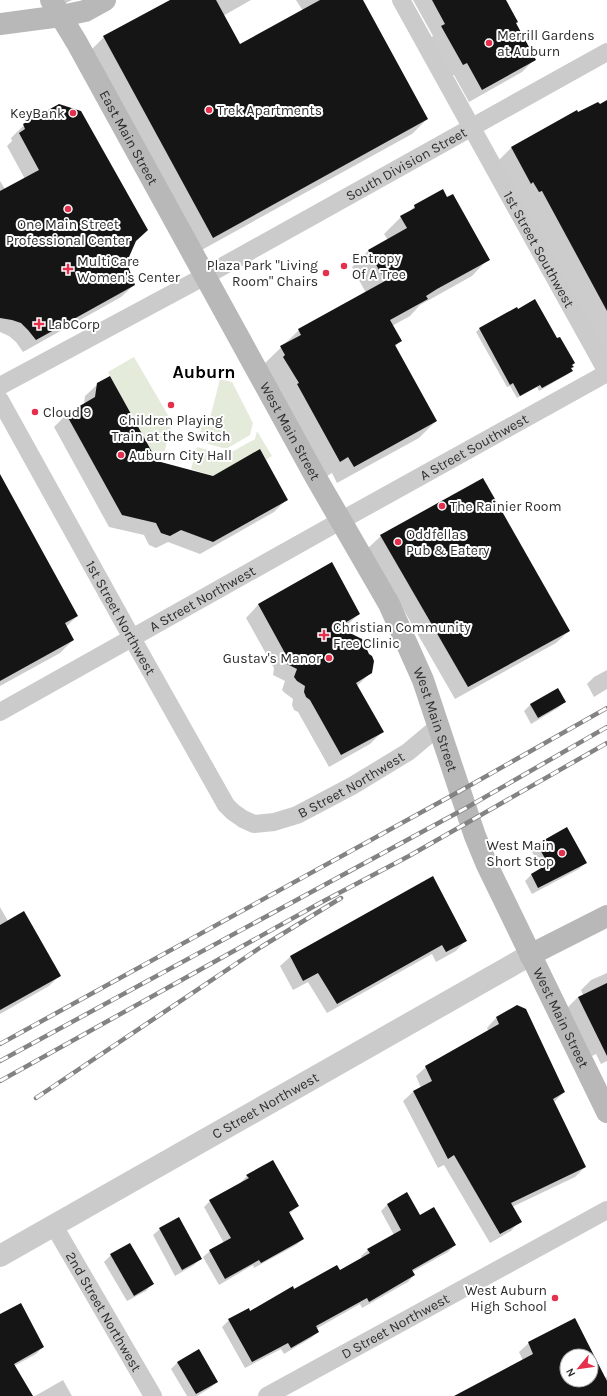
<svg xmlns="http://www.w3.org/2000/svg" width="607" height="1396" font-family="Karla,sans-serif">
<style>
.green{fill:#e5ebdb}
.shadow{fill:#0003;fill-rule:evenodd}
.building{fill:#151515;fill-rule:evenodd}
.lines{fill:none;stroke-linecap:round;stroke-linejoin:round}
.minor{stroke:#cbcbcb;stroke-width:18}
.tertiary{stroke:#cbcbcb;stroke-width:22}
.secondary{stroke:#b8b8b8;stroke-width:22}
.rail-casing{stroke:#838383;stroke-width:4.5}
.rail{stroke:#fff;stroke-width:3;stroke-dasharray:9;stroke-linecap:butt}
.poi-dot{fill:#e4304d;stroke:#fff;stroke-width:1.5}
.labels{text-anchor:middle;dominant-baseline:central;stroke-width:4;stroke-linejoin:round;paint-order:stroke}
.poi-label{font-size:14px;fill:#2e2e2e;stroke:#fff;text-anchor:start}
.street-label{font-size:14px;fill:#2e2e2e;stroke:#fff}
.district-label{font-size:18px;font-weight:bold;fill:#000;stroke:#fff}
</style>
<rect width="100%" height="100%" fill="#fff"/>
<g class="green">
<polygon points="134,357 172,422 162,462 156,460 108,372"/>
<polygon points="220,379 232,382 253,423 250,435 226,449 198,441 202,425 208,426"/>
<polygon points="257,431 272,456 266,460 260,450 213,476 191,469 197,447 226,455 255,439"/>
</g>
<g class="shadow">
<polygon points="62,0 72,0 64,4"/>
<polygon points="172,0 251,0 223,16 239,46 303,11 296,0 362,0 427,119 412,134 198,252 89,52 104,37"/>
<polygon points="413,0 505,0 515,23 535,59 522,72 469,102 454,75 450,77 429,39 433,36"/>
<polygon points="607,102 607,357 495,164 511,148 578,114"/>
<polygon points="24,125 134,243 128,257 128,270 134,285 121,297 23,352 16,342 9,336 0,332 0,181 5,189 25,179 7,146 12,141 11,138"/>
<polygon points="415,206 488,259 472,276 420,305 410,316 392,326 400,341 395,347 436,421 419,438 337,483 332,473 324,478 264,364 299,330 366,293 352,267 369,250 388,240 384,234 401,217 407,214"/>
<polygon points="479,329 571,365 570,369 571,371 568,374 539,391 537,387 517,398 510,386 507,387 476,332"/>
<polygon points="98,384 156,462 213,477 287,499 274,512 200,554 168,542 156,548 149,545 144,535 109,527 54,427 66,415 84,405 85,396"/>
<polygon points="0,476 77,616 66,627 73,640 60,653 0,686"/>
<polygon points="381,536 569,631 556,643 455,699 368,548"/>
<polygon points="331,564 359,614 346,626 341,630 371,672 357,686 382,732 370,744 329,767 298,712 294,710 292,705 293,699 285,693 282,690 285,681 273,675 274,668 246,618 258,605"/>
<polygon points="607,670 607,689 594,697 587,684 594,677"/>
<polygon points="564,702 558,708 531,724 524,711 531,704"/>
<polygon points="537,844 585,863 579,869 532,894 525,881 531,875 541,869 531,850"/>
<polygon points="433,877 465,941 456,951 436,962 432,954 327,1013 308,982 293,990 280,966 290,957"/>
<polygon points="0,907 8,921 60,975 49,986 0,1014"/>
<polygon points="607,973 607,1061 601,1064 596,1054 592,1056 568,1007 578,997 583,995 581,990 591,980"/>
<polygon points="496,1018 564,1092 554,1102 585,1167 575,1177 512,1207 520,1221 511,1231 490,1243 444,1165 438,1168 403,1101 413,1092 421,1088 416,1076 426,1067 489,1032 487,1028"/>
<polygon points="247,1176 298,1206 289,1214 303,1239 296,1245 254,1268 253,1265 219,1285 203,1257 210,1251 224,1243 204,1207 210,1201 242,1183 241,1182"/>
<polygon points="406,1194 419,1216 455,1245 448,1252 412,1272 414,1275 408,1282 362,1308 360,1304 316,1329 318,1332 311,1338 284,1354 281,1349 245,1368 222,1327 229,1320 248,1309 250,1312 294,1290 340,1272 362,1258 361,1256 368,1250 394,1235 381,1211 387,1205"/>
<polygon points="160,1229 200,1259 194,1265 175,1276 153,1235"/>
<polygon points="111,1255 152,1284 146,1291 127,1301 104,1262"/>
<polygon points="0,1316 43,1347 36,1354 14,1366 22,1396 0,1396"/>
<path d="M575,1320L604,1378L607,1377V1396H456L523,1361L519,1352L529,1343ZM567,1356H591V1380H567Z"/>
<polygon points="178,1362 217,1382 210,1388 197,1396 187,1396 171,1369"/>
<polygon points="63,1380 72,1396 35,1396"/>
</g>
<g class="building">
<polygon points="170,0 216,0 240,44 320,0 363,0 428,119 213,238 103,36"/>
<polygon points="432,0 506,0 518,22 516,23 536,60 482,90 467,63 463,65 441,26 445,24"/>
<polygon points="607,100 607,311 542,191 539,192 533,182 531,184 511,147 577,110 578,112 598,102 600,104"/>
<polygon points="59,104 81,111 148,230 136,241 129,257 129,269 135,285 36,340 28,330 21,323 12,320 0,318 0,191 39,170 19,133 25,129 23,124"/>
<polygon points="443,189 447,197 453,194 490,260 437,289 426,296 428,299 390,320 402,341 395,345 437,421 354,467 348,457 340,462 297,384 299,383 283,357 285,355 280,346 301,335 298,329 385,281 368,250 407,228 400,216 415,208 414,205"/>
<polygon points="535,299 557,338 560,337 575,363 572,365 574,367 571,368 573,371 542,388 540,385 520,396 513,383 510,385 479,328 517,307 518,309"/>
<polygon points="110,376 157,461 213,476 260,449 288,500 213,542 181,530 170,536 161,533 156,523 122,515 66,414 95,397 97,383"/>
<polygon points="0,474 78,616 65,623 74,640 0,681"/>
<polygon points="483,478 570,631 468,687 380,535"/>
<polygon points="332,562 360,614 338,627 362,639 369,654 372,656 374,661 372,673 356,683 384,732 341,755 310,700 306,697 304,692 305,686 297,681 294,677 297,669 285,663 286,655 258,604"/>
<polygon points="558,688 566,702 538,718 530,704"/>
<polygon points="567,827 587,863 538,888 531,874 548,864 537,844"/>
<polygon points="433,876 467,941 446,952 442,945 337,1004 318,973 303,981 290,956"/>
<polygon points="24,911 61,976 0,1010 0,925"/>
<polygon points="607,983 607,1056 578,997"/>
<polygon points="517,1005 526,1009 565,1092 553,1099 586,1167 511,1203 522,1222 500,1234 454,1155 448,1159 413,1091 432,1081 425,1066 499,1024 496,1017"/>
<polygon points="273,1160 299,1206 289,1212 304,1239 261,1263 259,1260 225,1279 209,1250 231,1238 209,1200 249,1178 246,1175"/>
<polygon points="407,1192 420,1215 434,1207 456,1245 412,1270 415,1275 369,1302 367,1298 316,1326 319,1332 291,1348 288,1343 252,1362 228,1319 249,1308 250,1311 293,1286 294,1289 337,1265 340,1270 370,1253 367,1249 401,1230 387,1204"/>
<polygon points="179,1217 202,1259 182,1270 159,1228"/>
<polygon points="130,1243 154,1284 134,1296 110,1254"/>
<polygon points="21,1303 44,1347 14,1364 33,1396 0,1396 0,1314"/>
<path d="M575,1318L607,1381V1396H454L533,1354L528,1342ZM567,1356H591V1380H567Z"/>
<polygon points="199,1349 218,1382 196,1394 177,1362"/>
</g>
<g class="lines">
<g class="minor">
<path id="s1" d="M401,0L607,372"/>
<path id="s2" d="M0,386L205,276L607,52"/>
<path id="s3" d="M0,400L132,638L226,805L233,812L243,819L254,824L274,822L297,815L352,786L408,752L439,726"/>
<path id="s4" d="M0,712L342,520L607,373"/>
<path id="s5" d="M54,1226L153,1396"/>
<path id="s6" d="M267,1396L607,1210"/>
</g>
<path class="tertiary" id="s7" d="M0,1256L530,955"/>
<g class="secondary">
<path id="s8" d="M51,0L77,43L315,476L389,604L423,680L475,836L487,865L607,1112"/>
<polyline points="0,24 61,16 85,11 105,0"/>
<polyline points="530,955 607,916"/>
</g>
<g class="rail-casing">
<g id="rail">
<polyline points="0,1044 460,791 607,708"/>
<polyline points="0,1061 466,808 607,727"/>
<polyline points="0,1081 320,903 409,856 607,743"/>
<polyline points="36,1098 261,947 341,898"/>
</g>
</g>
<use href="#rail" class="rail"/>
</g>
<g class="poi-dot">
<circle cx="489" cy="43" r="4"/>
<circle cx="209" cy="110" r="4"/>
<circle cx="73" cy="113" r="4"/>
<circle cx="68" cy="209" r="4"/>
<circle cx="344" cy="266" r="4"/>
<path d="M66 263h4v4h4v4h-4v4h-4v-4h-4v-4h4z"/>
<circle cx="326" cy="273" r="4"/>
<path d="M37 318h4v4h4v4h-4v4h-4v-4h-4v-4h4z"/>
<circle cx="171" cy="405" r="4"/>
<circle cx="35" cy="412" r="4"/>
<circle cx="121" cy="455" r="4"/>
<circle cx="442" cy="506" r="4"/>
<circle cx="398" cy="542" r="4"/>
<path d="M322 629h4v4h4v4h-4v4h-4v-4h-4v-4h4z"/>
<circle cx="329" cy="658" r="4"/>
<circle cx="562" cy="853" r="4"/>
<circle cx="555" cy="1298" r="4"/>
</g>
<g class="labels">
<g class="poi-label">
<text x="497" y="35">Merrill Gardens<tspan x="497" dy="16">at Auburn</tspan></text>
<text x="217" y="110">Trek Apartments</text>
<text x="65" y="113" text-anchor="end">KeyBank</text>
<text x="68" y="224" text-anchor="middle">One Main Street<tspan x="68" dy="16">Professional Center</tspan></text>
<text x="352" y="258">Entropy<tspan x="352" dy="16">Of A Tree</tspan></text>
<text x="77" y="261">MultiCare<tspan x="77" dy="16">Women's Center</tspan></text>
<text x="318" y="265" text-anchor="end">Plaza Park "Living<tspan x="318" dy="16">Room" Chairs</tspan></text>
<text x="48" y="324">LabCorp</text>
<text x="43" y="412">Cloud 9</text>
<text x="171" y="420" text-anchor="middle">Children Playing<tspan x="171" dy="16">Train at the Switch</tspan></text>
<text x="129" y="455">Auburn City Hall</text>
<text x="450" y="506">The Rainier Room</text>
<text x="406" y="534">Oddfellas<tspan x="406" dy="16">Pub &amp; Eatery</tspan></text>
<text x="333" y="627">Christian Community<tspan x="333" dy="16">Free Clinic</tspan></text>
<text x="321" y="658" text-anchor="end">Gustav's Manor</text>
<text x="554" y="845" text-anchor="end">West Main<tspan x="554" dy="16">Short Stop</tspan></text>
<text x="547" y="1290" text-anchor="end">West Auburn<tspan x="547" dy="16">High School</tspan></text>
</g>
<g class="street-label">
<text stroke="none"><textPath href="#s8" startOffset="158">East Main Street</textPath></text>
<text stroke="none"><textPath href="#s2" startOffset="463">South Division Street</textPath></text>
<text stroke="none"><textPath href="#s1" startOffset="285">1st Street Southwest</textPath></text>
<text stroke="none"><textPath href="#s8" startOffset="493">West Main Street</textPath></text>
<text stroke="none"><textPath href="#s4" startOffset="543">A Street Southwest</textPath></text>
<text stroke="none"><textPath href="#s4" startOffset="232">A Street Northwest</textPath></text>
<text stroke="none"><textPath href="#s3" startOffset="249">1st Street Northwest</textPath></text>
<text stroke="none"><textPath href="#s8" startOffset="817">West Main Street</textPath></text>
<text stroke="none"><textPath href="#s3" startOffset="604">B Street Northwest</textPath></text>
<text stroke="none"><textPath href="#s8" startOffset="1141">West Main Street</textPath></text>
<text stroke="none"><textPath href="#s7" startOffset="305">C Street Northwest</textPath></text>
<text stroke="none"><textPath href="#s5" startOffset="99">2nd Street Northwest</textPath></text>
<text stroke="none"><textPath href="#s6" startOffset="146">D Street Northwest</textPath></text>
</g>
<g class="district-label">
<text x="204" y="372">Auburn</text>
</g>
</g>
<g transform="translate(579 1368) rotate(241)"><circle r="19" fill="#ffffff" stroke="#ababab"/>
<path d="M0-3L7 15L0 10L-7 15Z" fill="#e4304d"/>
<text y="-6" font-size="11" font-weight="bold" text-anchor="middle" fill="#2e2e2e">N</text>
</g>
</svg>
